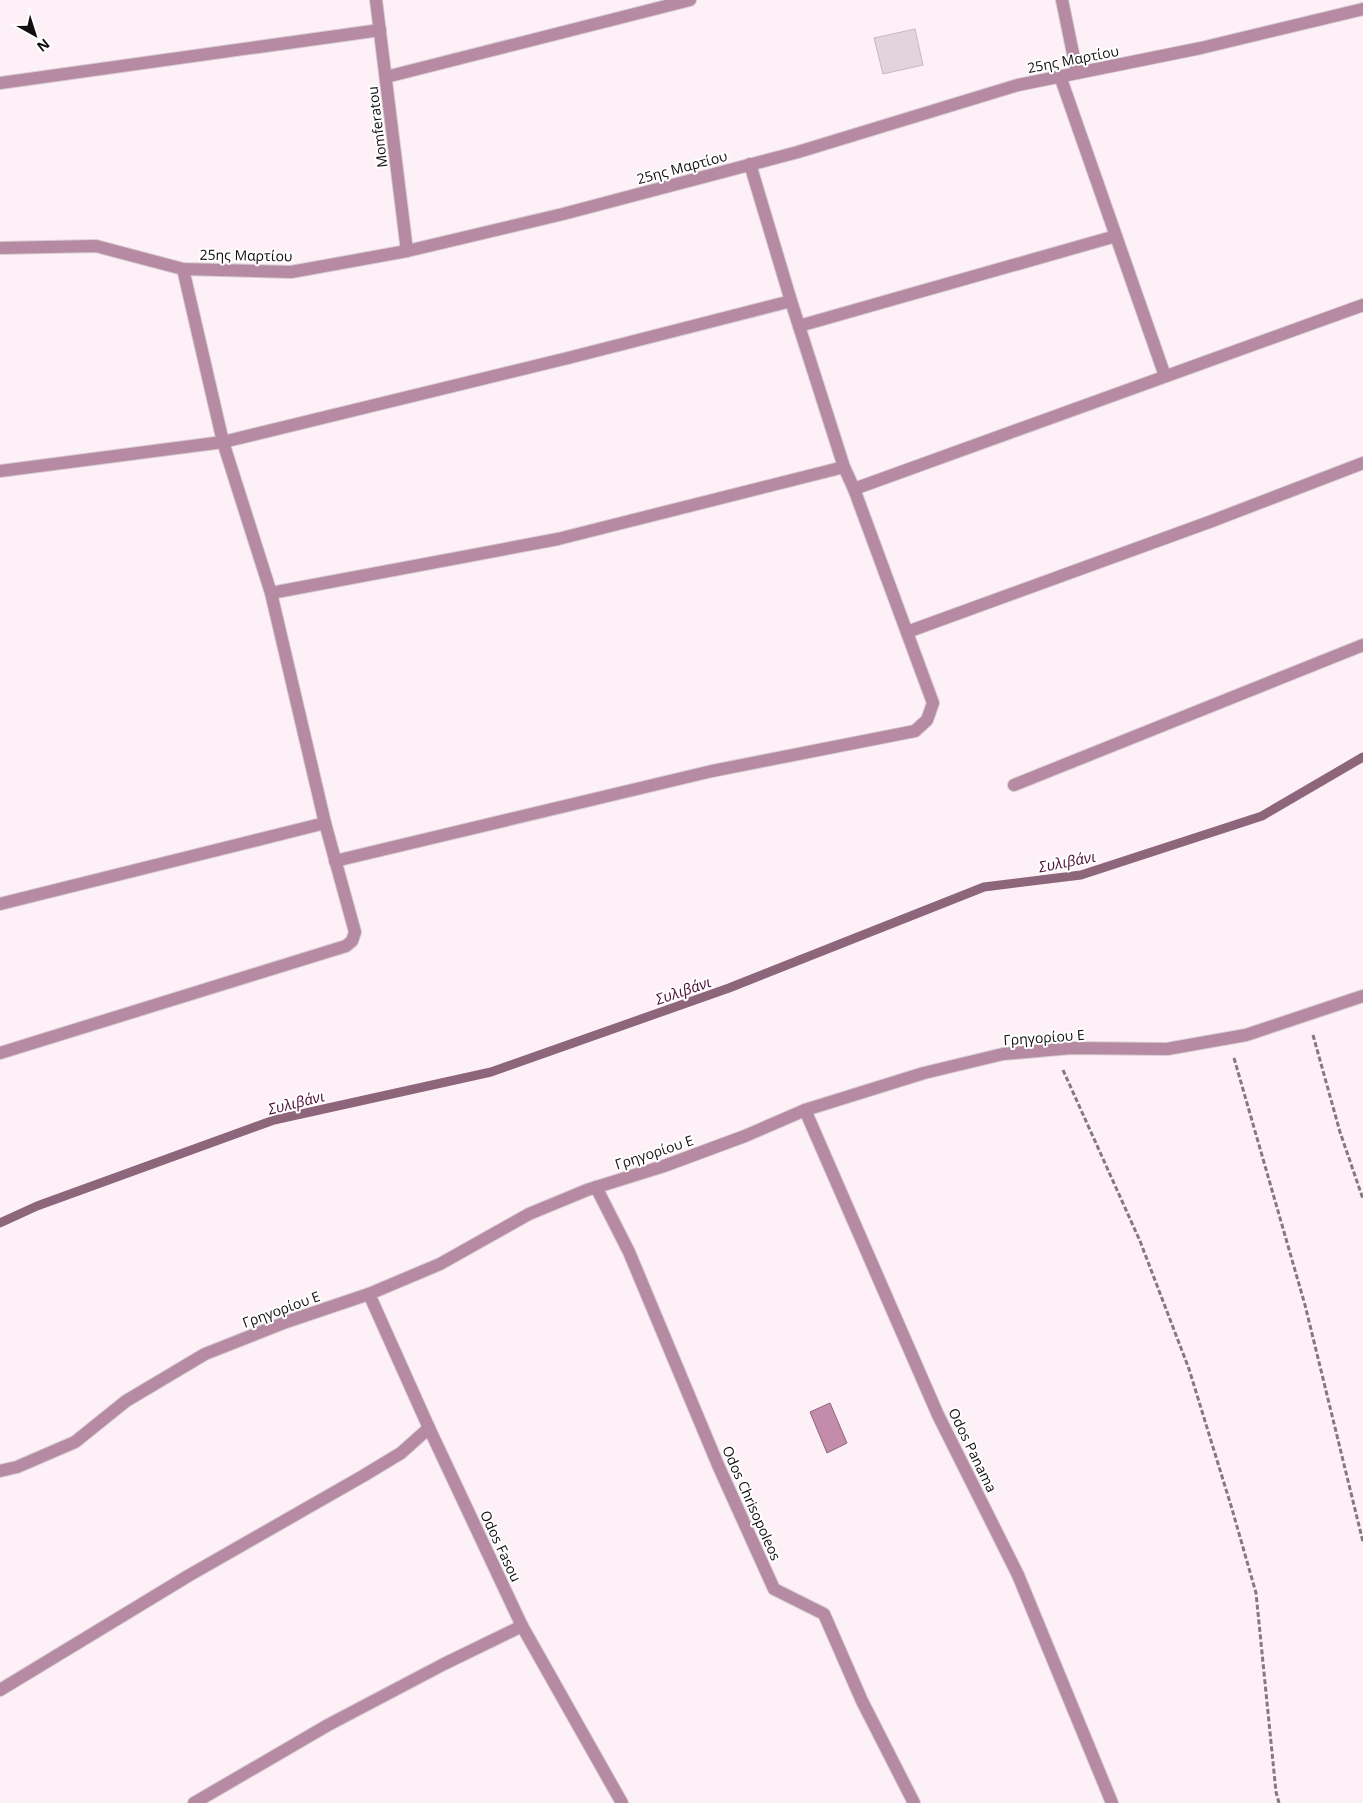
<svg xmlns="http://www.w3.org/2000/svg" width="1363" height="1803" font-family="'Open Sans',sans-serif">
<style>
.water{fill:#c38caa;stroke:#8e667c}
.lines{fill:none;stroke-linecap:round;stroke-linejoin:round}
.stream{stroke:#8e667c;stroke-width:9}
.building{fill:#e1d4db;stroke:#c6b9c0}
.minor-casing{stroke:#d7ccd1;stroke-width:14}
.path{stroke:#827a7e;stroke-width:3;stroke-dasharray:5 2.5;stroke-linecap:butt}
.minor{stroke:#b58aa2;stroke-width:12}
.labels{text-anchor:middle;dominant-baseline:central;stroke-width:4;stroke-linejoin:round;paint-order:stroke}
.street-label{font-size:14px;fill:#120e10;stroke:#fff}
.water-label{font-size:15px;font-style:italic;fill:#4c0a37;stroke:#fff}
</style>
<rect width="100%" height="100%" fill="#fdf0f6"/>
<polygon class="water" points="830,1403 847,1443 827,1453 810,1412"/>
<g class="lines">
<polyline class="stream" points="0,1223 37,1206 274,1120 491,1072 729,988 984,887 1081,875 1262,816 1363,757"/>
</g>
<polygon class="building" points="915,29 923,65 883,74 874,38"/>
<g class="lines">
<g class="minor-casing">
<g id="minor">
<polyline points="376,0 407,251"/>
<polyline points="1062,0 1077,73"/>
<polyline points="1060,76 1165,376"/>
<polyline points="386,77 690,0"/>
<polyline points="0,83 380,30"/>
<polyline points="0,248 96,246 183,269 291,272 407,251 563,214 798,152 1018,85 1201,48 1363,9"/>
<polyline points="799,326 1116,236"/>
<polyline points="0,471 223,442 568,358 791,301"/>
<polyline points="854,489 1363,305"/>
<polyline points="271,593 558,539 844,467"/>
<polyline points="907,632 1212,521 1363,463"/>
<polyline points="1014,785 1363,645"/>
<polyline points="335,861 712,771 915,731 927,720 933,703 854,489 844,467 791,301 750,164"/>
<polyline points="0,904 325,823"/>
<polyline points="0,1053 346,946 352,941 355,932 325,823 271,593 223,442 183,269"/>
<polyline points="805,1110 938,1415 1018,1575 1112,1803"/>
<polyline points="596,1187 629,1252 718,1465 774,1589 824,1614 862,1701 914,1803"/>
<polyline points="369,1294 429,1428 522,1626 622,1803"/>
<polyline points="0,1471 17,1467 75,1442 126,1401 205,1354 286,1322 369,1294 440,1264 529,1214 587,1190 664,1166 745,1136 805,1110 924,1073 1003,1054 1071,1048 1167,1049 1246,1035 1363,996"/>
<polyline points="0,1690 188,1576 363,1476 401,1453 429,1428"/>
<polyline points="194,1803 328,1725 444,1664 522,1626"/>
</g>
</g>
<g class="path">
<polyline points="1313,1035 1340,1132 1363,1199"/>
<polyline points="1234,1058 1305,1305 1363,1542"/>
<polyline points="1063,1070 1140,1241 1189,1369 1232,1509 1256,1593 1276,1792 1279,1803"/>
</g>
<use href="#minor" class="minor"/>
</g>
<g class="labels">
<g class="street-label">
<text transform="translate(1073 59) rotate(-11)">25ης Μαρτίου</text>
<text transform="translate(377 127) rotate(-97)">Momferatou</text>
<text transform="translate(682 167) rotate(-15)">25ης Μαρτίου</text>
<text transform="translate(246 255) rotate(1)">25ης Μαρτίου</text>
<text transform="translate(1044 1037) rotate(-4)">Γρηγορίου Ε</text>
<text transform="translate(654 1152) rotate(-18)">Γρηγορίου Ε</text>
<text transform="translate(281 1309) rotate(-20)">Γρηγορίου Ε</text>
<text transform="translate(973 1450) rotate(64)">Odos Panama</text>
<text transform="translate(752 1503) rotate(66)">Odos Chrisopoleos</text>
<text transform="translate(501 1546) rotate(65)">Odos Fasou</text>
</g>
<g class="water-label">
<text transform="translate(1067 861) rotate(-11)">Συλιβάνι</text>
<text transform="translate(683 990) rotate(-19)">Συλιβάνι</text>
<text transform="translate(296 1102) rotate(-14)">Συλιβάνι</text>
</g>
</g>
<g transform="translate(35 35) rotate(141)" stroke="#ffffff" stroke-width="4" paint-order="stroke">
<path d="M0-4L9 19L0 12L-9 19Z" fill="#120e10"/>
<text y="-8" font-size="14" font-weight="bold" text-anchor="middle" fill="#120e10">N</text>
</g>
</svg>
